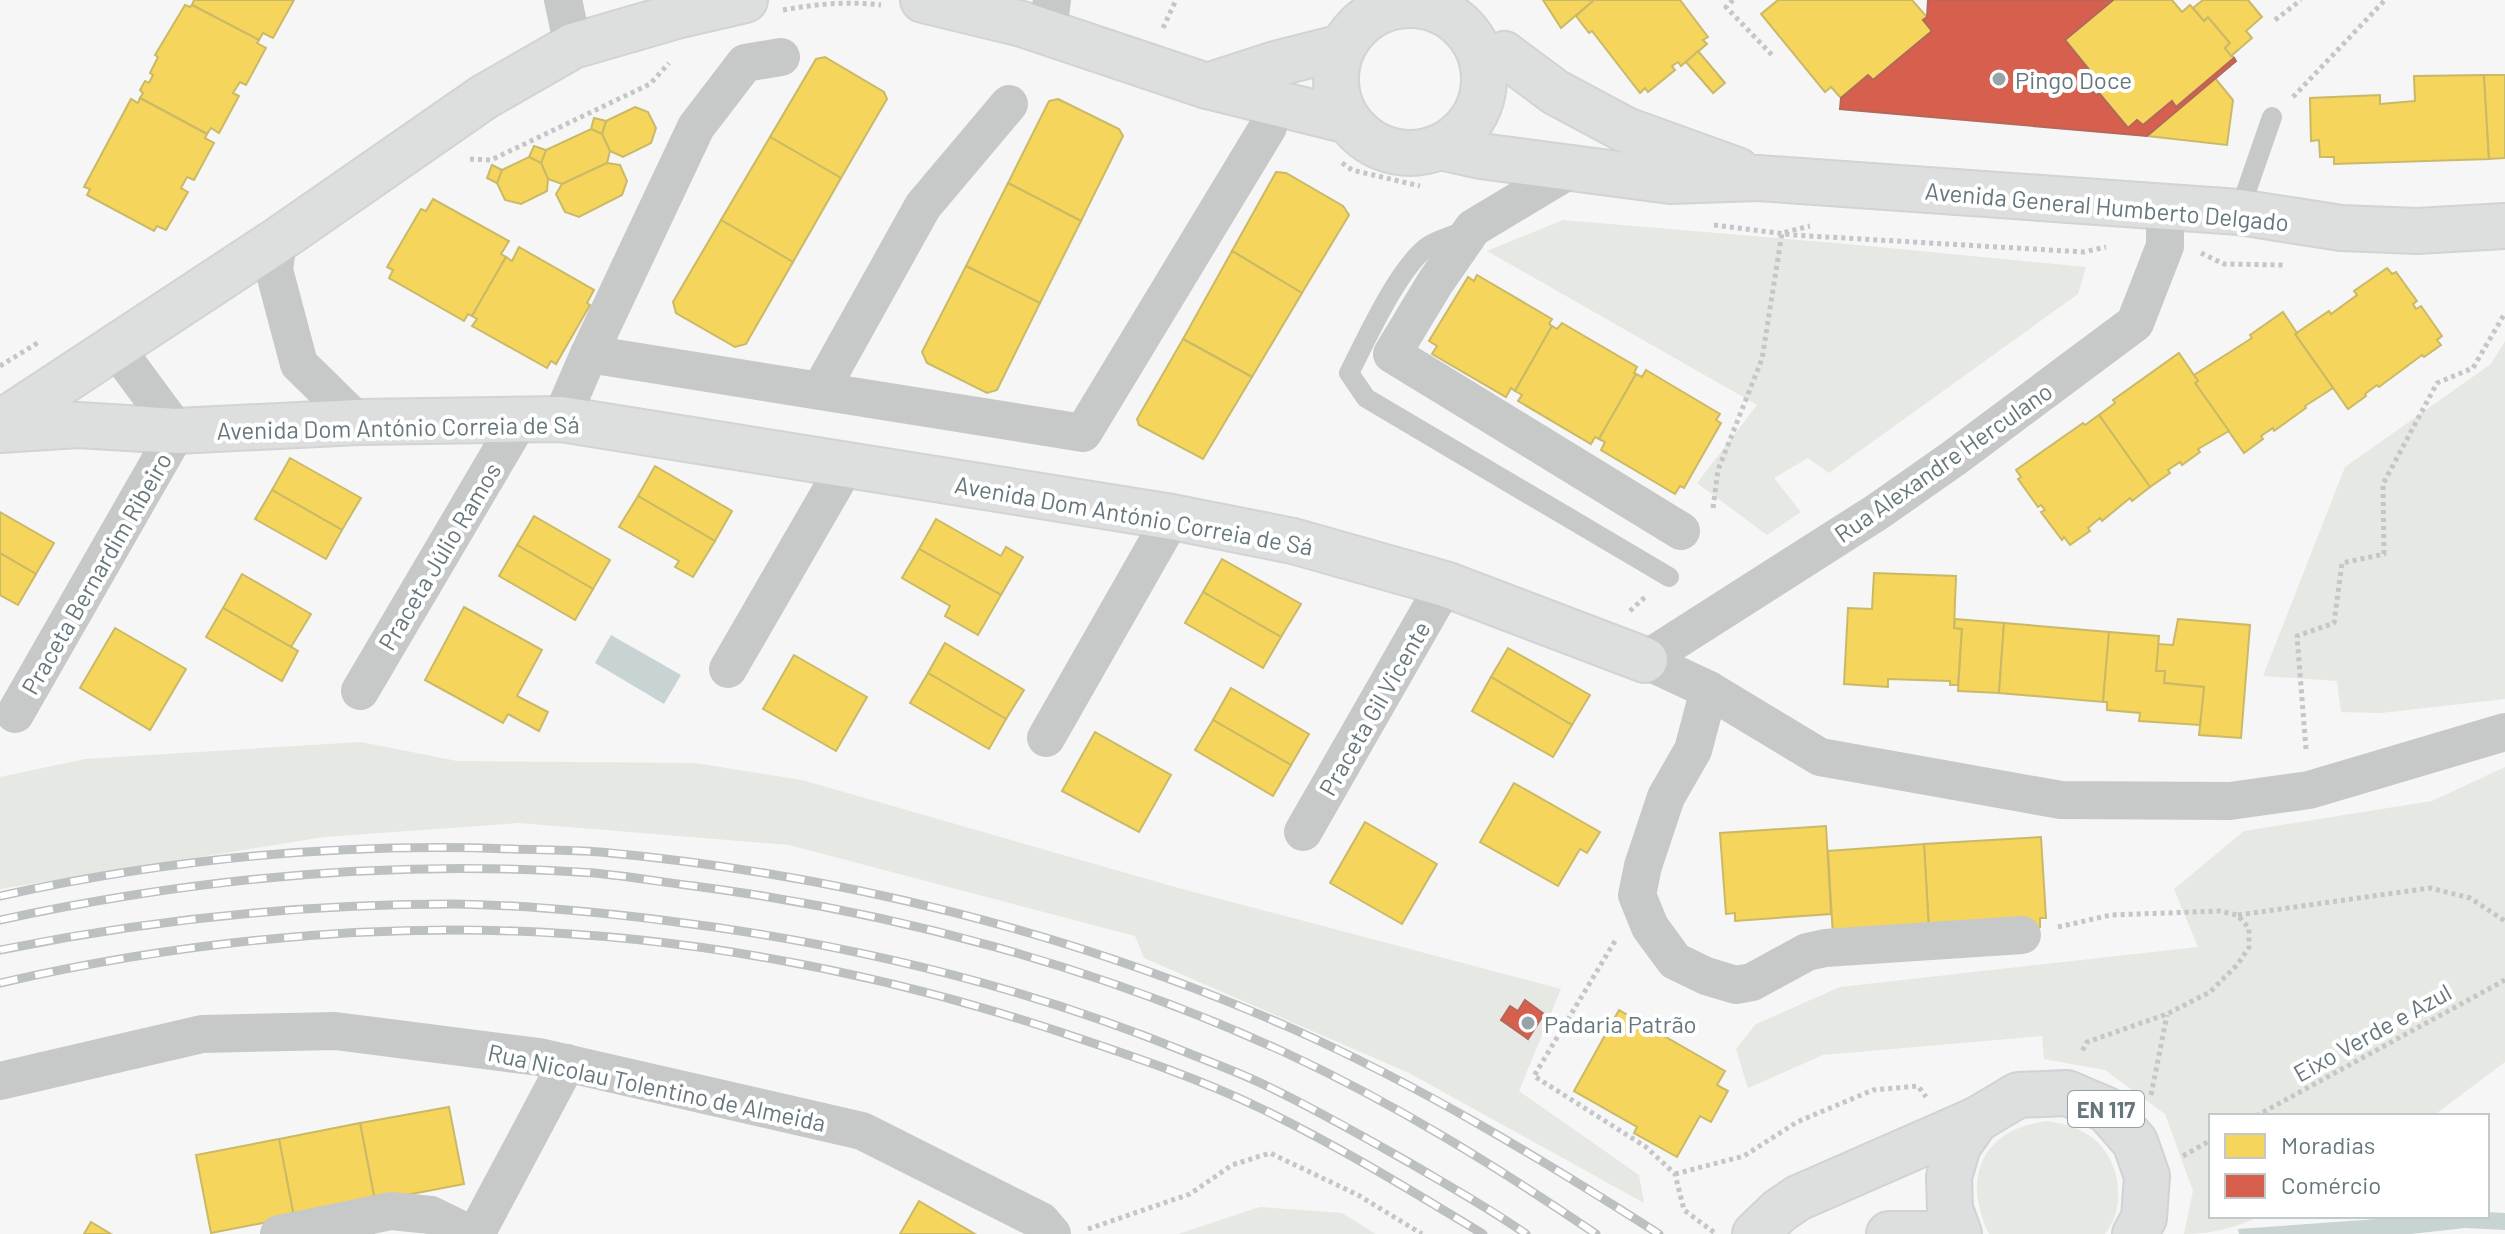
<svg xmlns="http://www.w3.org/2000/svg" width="2505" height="1234" font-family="Barlow,sans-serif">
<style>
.green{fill:#e6e8e3}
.water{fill:#c8d3d4}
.homes{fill:#f6d55c;stroke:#cab966;stroke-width:2}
.shops{fill:#d6604d;stroke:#b4675b;stroke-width:2}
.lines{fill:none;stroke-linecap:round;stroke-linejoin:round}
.secondary-casing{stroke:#d2d3d4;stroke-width:48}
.primary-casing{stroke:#d1d2d3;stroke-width:48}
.path{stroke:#c5c6c7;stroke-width:5;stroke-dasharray:4 4;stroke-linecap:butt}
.lane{stroke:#c7c9c9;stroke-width:20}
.street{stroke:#c7c9c9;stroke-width:38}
.secondary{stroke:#dddede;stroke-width:44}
.primary{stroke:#dddede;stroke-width:44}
.rail-casing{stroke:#bdc0c0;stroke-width:9}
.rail{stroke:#fff;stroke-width:6;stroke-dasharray:18;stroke-linecap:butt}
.poi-dot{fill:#98a3a7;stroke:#fff;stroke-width:3}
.labels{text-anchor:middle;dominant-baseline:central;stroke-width:8;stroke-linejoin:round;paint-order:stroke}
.shield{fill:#fff;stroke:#93a0a4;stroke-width:2}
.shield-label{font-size:22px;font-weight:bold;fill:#65777d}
.poi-label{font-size:24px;fill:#65777d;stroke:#fff;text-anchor:start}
.street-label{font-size:24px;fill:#65777d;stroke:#fff}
</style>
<rect width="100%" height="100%" fill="#f6f6f6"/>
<g class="green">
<polygon points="1563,220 1847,244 2086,267 2078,294 1829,473 1808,458 1774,478 1801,512 1767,535 1697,483 1757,405 1487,251"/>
<polygon points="2505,341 2505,699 2381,713 2341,712 2337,681 2263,676 2345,467 2491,364"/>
<polygon points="361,742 457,761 695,763 802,780 1175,887 1561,989 1519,1091 1639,1175 1644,1203 1409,1073 1144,958 1135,936 789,845 519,823 324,837 0,889 0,777 85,759"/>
<path d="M2505,767V1062L2433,1116H2211V1216H2260C2237,1228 2210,1234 2184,1234L2193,1191L2165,1114L2105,1070L2044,1059L2042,1036L1823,1055L1748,1088L1736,1049L1756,1024L1840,987L2198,947L2174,889L2244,831L2432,801Z"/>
<path d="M2048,1121C2064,1124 2077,1127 2090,1136C2120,1156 2128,1206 2105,1234H1989C1961,1177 1983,1128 2048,1121Z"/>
<polygon points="1260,1207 1342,1213 1376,1234 1178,1234"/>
</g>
<g class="water">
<polygon points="611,635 681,675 664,704 595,663"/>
<polygon points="2487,1212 2505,1213 2505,1230 2465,1228 2411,1234 2239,1234 2238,1229 2420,1216 2487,1216"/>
</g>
<g class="homes">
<polygon points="194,0 294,0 273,38 263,33 259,40 192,5"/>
<polygon points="1543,0 1594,0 1561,28"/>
<polygon points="1594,0 1680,0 1708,37 1703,40 1707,44 1681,66 1678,62 1672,66 1675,70 1648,92 1645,88 1640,93 1592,31 1589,33 1576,16"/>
<polygon points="1778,0 1912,0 1927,17 1923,20 1932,31 1873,80 1868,75 1841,98 1831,87 1825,92 1761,14"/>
<polygon points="2113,0 2172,0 2182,12 2190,5 2204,21 2208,17 2230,43 2225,48 2234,58 2176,107 2172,101 2143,125 2137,120 2128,128 2099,93 2105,88 2065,40"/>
<polygon points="2203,0 2248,0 2262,17 2246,31 2252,38 2231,56 2225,48 2230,43 2208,17 2204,21 2193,8"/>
<polygon points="185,5 190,7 192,5 259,40 257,43 266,48 246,85 240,82 233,93 239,96 219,133 211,128 207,134 140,98 143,93 140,90 145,81 149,83 153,75 150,73 158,57 155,55"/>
<polygon points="1698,51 1725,83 1713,93 1686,62"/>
<polygon points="825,57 884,92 887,99 841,178 770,137 816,59"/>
<polygon points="2484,75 2489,159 2334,164 2334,157 2320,157 2319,140 2311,141 2310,98 2380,95 2380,104 2415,101 2414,76"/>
<polygon points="2484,75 2505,75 2505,158 2489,159"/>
<polygon points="2215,78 2233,100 2227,145 2147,136"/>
<polygon points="140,98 207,134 205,138 214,143 194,180 187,177 181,188 188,192 166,230 157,226 154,231 87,195 90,189 84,187 131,99 138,103"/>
<polygon points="1058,99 1119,129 1123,136 1081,221 1008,183 1049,101"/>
<polygon points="635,107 648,112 656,128 651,143 623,157 610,151 602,134 606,121"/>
<polygon points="594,118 606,121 602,134 591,129"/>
<polygon points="591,129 602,134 610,151 607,163 562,184 548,179 541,163 546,150"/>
<polygon points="770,137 841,178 793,262 721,220"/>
<polygon points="534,146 546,150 541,163 529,157"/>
<polygon points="529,157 541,163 548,179 547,191 521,204 505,200 497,183 502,170"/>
<polygon points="607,163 620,165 627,181 622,195 579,217 565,212 556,194 562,184"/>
<polygon points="492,165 502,170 497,183 487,178"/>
<polygon points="1276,172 1286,173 1343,206 1349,215 1302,293 1232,251"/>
<polygon points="1008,183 1081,221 1040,303 966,266"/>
<polygon points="433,199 509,241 501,254 506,257 472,316 468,314 464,321 389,278 393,270 387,267 421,209 426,211"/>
<polygon points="721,220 793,262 746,344 735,347 676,313 673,302"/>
<polygon points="519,247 594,290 587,303 590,305 556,364 551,361 547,368 472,326 477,319 472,316 506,257 512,261"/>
<polygon points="1232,251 1302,293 1252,377 1183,339"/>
<polygon points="966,266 1040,303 997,390 987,393 927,363 922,352"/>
<polygon points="2387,268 2392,274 2396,272 2417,301 2413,304 2416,309 2421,306 2442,336 2437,340 2441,345 2424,357 2422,355 2379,387 2377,385 2365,394 2366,396 2348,409 2295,334 2329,311 2331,314 2357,295 2354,291"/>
<polygon points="1477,275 1552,319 1549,324 1552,326 1515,391 1511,388 1506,397 1432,354 1437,346 1429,341 1468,277 1474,281"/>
<polygon points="2283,312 2297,333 2295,334 2333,388 2305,406 2306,408 2274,431 2273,428 2261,436 2263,439 2244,453 2195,383 2198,381 2194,375 2252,338 2250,335"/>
<polygon points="1562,323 1637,367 1634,373 1636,374 1599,439 1595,437 1591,444 1518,401 1522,395 1515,391 1552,326 1557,329"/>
<polygon points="1183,339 1252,377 1203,459 1139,425 1137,419"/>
<polygon points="2179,353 2198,381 2195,383 2229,431 2198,449 2200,452 2182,465 2180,462 2168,470 2170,473 2150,487 2099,415 2115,403 2113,400"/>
<polygon points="1646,370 1720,414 1716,420 1721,423 1684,488 1680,486 1675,494 1601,450 1605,442 1599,439 1636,374 1642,377"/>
<polygon points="2099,415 2150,487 2132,501 2130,498 2102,521 2100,518 2088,528 2090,531 2070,545 2064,537 2062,540 2041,512 2045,510 2041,505 2038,507 2018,479 2021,477 2016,470 2083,423 2085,425"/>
<polygon points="290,458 361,498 342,530 272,490"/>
<polygon points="655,466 732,511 715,541 638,496"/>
<polygon points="272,490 342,530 326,559 255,519"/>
<polygon points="638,496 715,541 693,577 675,567 679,561 619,527"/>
<polygon points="0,512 54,543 36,574 0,553"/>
<polygon points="534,516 610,560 593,589 517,545"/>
<polygon points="936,519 1001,556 1006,547 1023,557 1001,595 919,549"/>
<polygon points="517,545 593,589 575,620 499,576"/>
<polygon points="919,549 1001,595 978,635 945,616 950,606 902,578"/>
<polygon points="0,553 36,574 18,605 0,595"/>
<polygon points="1222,559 1301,604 1281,637 1203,592"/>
<polygon points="1874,573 1956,576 1954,628 1962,629 1958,685 1950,685 1950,681 1888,679 1888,687 1844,684 1848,608 1872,609"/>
<polygon points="242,574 311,614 291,647 223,608"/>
<polygon points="1203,592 1281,637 1263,668 1185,623"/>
<polygon points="464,607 542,650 517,696 548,712 539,731 508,714 503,723 425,680"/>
<polygon points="223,608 298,651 282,681 206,637"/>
<polygon points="1955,619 2004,623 1999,693 1958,691 1962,629 1954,628"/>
<polygon points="2178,619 2250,625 2241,738 2199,735 2204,687 2164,683 2165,671 2156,671 2158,644 2173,645"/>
<polygon points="2004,623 2109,632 2103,702 1999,693"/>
<polygon points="115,628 186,669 150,730 80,688"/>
<polygon points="2109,632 2159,636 2156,671 2165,671 2164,683 2204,687 2200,725 2139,721 2140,713 2107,710 2107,702 2103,702"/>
<polygon points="945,643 1024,690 1006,719 928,673"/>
<polygon points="1508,648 1590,695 1572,725 1491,677"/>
<polygon points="794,655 867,697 836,751 763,709"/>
<polygon points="928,673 1006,719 989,749 910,703"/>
<polygon points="1491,677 1572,725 1553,757 1472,711"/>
<polygon points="1231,688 1309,734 1291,765 1213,720"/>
<polygon points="1213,720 1291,765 1273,796 1195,750"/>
<polygon points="1095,732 1171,775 1139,832 1062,791"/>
<polygon points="1514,783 1600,832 1587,853 1580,849 1558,886 1480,842"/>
<polygon points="1365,822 1437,864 1402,924 1330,883"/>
<polygon points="1826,826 1831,914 1735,921 1735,913 1726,914 1720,833"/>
<polygon points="2041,837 2046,918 2040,918 2040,927 1929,931 1924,844"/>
<polygon points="1924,844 1929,931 1833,937 1828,851"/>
<polygon points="1619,1010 1725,1071 1717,1085 1728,1091 1711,1122 1700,1116 1677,1157 1634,1133 1637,1127 1574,1091"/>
<polygon points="449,1107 464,1184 375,1201 360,1123"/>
<polygon points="360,1123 375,1201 294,1217 279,1139"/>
<polygon points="279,1139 294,1217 211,1233 196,1155"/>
<polygon points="919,1201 975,1234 900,1234"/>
<polygon points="91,1222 111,1234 84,1234"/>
</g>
<g class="shops">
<polygon points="1928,0 2113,0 2065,40 2094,76 2085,83 2096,95 2099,93 2128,128 2137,120 2143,125 2172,101 2176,107 2234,58 2236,61 2147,136 1840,109 1841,98 1868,75 1873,80 1932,31 1923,20 1927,17"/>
<polygon points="1525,1000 1544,1014 1528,1039 1501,1020 1510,1006 1518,1011"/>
</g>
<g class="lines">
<g class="secondary-casing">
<g id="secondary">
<polyline points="923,0 1022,24 1207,86 1348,121"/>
<circle cx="1410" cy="79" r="74"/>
<polyline points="1482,61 1504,54 1555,92 1626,130 1737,170"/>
<polyline points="1207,86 1275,64 1342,47"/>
<polyline points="1441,147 1481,156 1670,181 1758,178 2239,212 2341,228 2417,231 2505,226"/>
<polyline points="0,423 278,240 484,97 573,46 680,15 745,0"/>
<polyline points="0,430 78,425 177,431 358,422 561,419 1172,517 1293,541 1445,584 1645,660"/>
</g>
</g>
<g class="primary-casing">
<g id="primary">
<polyline points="1755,1234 1779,1211 1798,1198 1976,1120"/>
<polyline points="1889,1234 1931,1234"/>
<polyline points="1959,1234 1950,1209 1949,1177 1958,1146 1976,1120 2018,1095 2067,1093 2107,1110 2135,1142 2147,1176 2144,1218 2135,1234"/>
</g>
</g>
<g class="path">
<polyline points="1733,0 1726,7 1772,55"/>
<path d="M783,10C815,4 849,1 881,5"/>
<polyline points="2275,20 2301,0"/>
<polyline points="1163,28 1176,0"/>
<polyline points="2293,97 2385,0"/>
<polyline points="470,159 491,160 650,84 669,63"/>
<polyline points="1342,163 1352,170 1420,186"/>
<polyline points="1714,225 1793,235 2084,252 2106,247"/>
<polyline points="2201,253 2224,264 2285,265"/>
<polyline points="0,366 39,342"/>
<polyline points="1713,508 1718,470 1762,359 1782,233 1810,226"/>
<polyline points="1630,611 1646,596"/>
<polyline points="2306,749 2297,636 2334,623 2342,563 2384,554 2383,484 2437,383 2473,368 2505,313"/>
<polyline points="2238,915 2430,888 2470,898 2505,921"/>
<polyline points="2058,927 2111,915 2220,911 2237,915 2249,928 2249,947 2238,964 2210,992 2167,1014 2087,1042 2081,1053"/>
<polyline points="1615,941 1534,1076 1646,1147 1675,1174 1684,1210 1715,1233"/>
<polyline points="2151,1095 2167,1015"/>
<polyline points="2256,1116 2505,980"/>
<polyline points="2183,1156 2211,1140"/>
<polyline points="1675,1174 1744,1156 1797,1122 1873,1090 1918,1086 1926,1097"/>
<polyline points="1088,1229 1190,1194 1232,1165 1270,1153 1358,1195 1422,1234"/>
</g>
<g class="lane">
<polyline points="2239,212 2272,117"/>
<path d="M1465,231C1454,235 1441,239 1430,245C1400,264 1366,340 1349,373L1366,398L1669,577"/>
</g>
<g class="street">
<polyline points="563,0 573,46"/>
<polyline points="1048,32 1052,0"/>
<polyline points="1573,168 1473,228 1435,283 1392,354 1681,531"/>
<polyline points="278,240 274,270 299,364 358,422"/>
<polyline points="589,354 1083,433 1268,127"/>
<polyline points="820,391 923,206 1009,104"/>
<polyline points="561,419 589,354 696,127 745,63 781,57"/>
<polyline points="1645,660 1709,690 1820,757 2061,800 2230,801 2309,790 2505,732"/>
<polyline points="1645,660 1877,512 1954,458 2135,323 2165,246 2165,207"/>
<polyline points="728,669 846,465"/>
<polyline points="1709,690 1693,750 1666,797 1643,866 1637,895 1650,927 1675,961 1706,976 1736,985 1752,982 1807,952 1825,948 2022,935"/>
<polyline points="360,691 519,421"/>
<polyline points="15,714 177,431 115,347"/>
<polyline points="1046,738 1172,517"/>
<polyline points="1303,832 1445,584"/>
<polyline points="0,1081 202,1034 335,1031 539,1057 862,1131 1041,1221 1052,1234"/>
<polyline points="279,1234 391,1211 431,1215 470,1234"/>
<polyline points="476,1234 567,1063"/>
</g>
<use href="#secondary" class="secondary"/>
<use href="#primary" class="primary"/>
<g class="rail-casing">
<g id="rail">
<path d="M0,896C168,859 341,842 513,849C542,850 571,850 600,852C838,874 1074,932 1293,1029C1421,1086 1541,1159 1659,1234"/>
<path d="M0,920C194,878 395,859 594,873C627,876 661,882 694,886C896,912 1098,967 1284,1052C1394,1103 1496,1166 1596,1234"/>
<path d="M0,950C148,920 303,904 454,904C526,905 598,912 669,921C846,943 1022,985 1188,1053C1215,1064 1243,1074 1269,1087C1317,1110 1364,1137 1410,1163C1449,1186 1489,1208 1526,1234"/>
<path d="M0,983C148,949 302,930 454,930C663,930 874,969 1072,1036C1135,1057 1200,1079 1260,1108C1337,1145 1410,1190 1483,1234"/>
</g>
</g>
<use href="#rail" class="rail"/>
</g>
<g class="poi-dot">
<circle cx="1999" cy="79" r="8"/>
<circle cx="1528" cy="1023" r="8"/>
</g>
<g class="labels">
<rect class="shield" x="2068" y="1091" width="76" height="36" rx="6"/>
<g class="shield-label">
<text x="2106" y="1109">EN 117</text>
</g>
<g class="poi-label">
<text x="2015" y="79">Pingo Doce</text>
<text x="1544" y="1023">Padaria Patrão</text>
</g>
<g class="street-label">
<text transform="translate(2107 206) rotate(5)">Avenida General Humberto Delgado</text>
<text transform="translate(398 427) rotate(-1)">Avenida Dom António Correia de Sá</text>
<text transform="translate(1943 462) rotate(-35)">Rua Alexandre Herculano</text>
<text transform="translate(1134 515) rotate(10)">Avenida Dom António Correia de Sá</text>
<text transform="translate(439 556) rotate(-59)">Praceta Júlio Ramos</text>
<text transform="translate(96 573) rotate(-60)">Praceta Bernardim Ribeiro</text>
<text transform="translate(1374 708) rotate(-60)">Praceta Gil Vicente</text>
<text transform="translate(2372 1032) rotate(-29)">Eixo Verde e Azul</text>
<text transform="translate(657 1087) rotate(12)">Rua Nicolau Tolentino de Almeida</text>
</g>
</g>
<rect x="2209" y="1114" width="280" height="104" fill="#ffffff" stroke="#c1c9cb" stroke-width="2"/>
<rect x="2225" y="1134" width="40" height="24" fill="#f6d55c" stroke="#c1c9cb" stroke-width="2"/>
<text x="2281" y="1154" font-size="24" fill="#65777d">Moradias</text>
<rect x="2225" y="1174" width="40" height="24" fill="#d6604d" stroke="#c1c9cb" stroke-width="2"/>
<text x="2281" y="1194" font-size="24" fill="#65777d">Comércio</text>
</svg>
